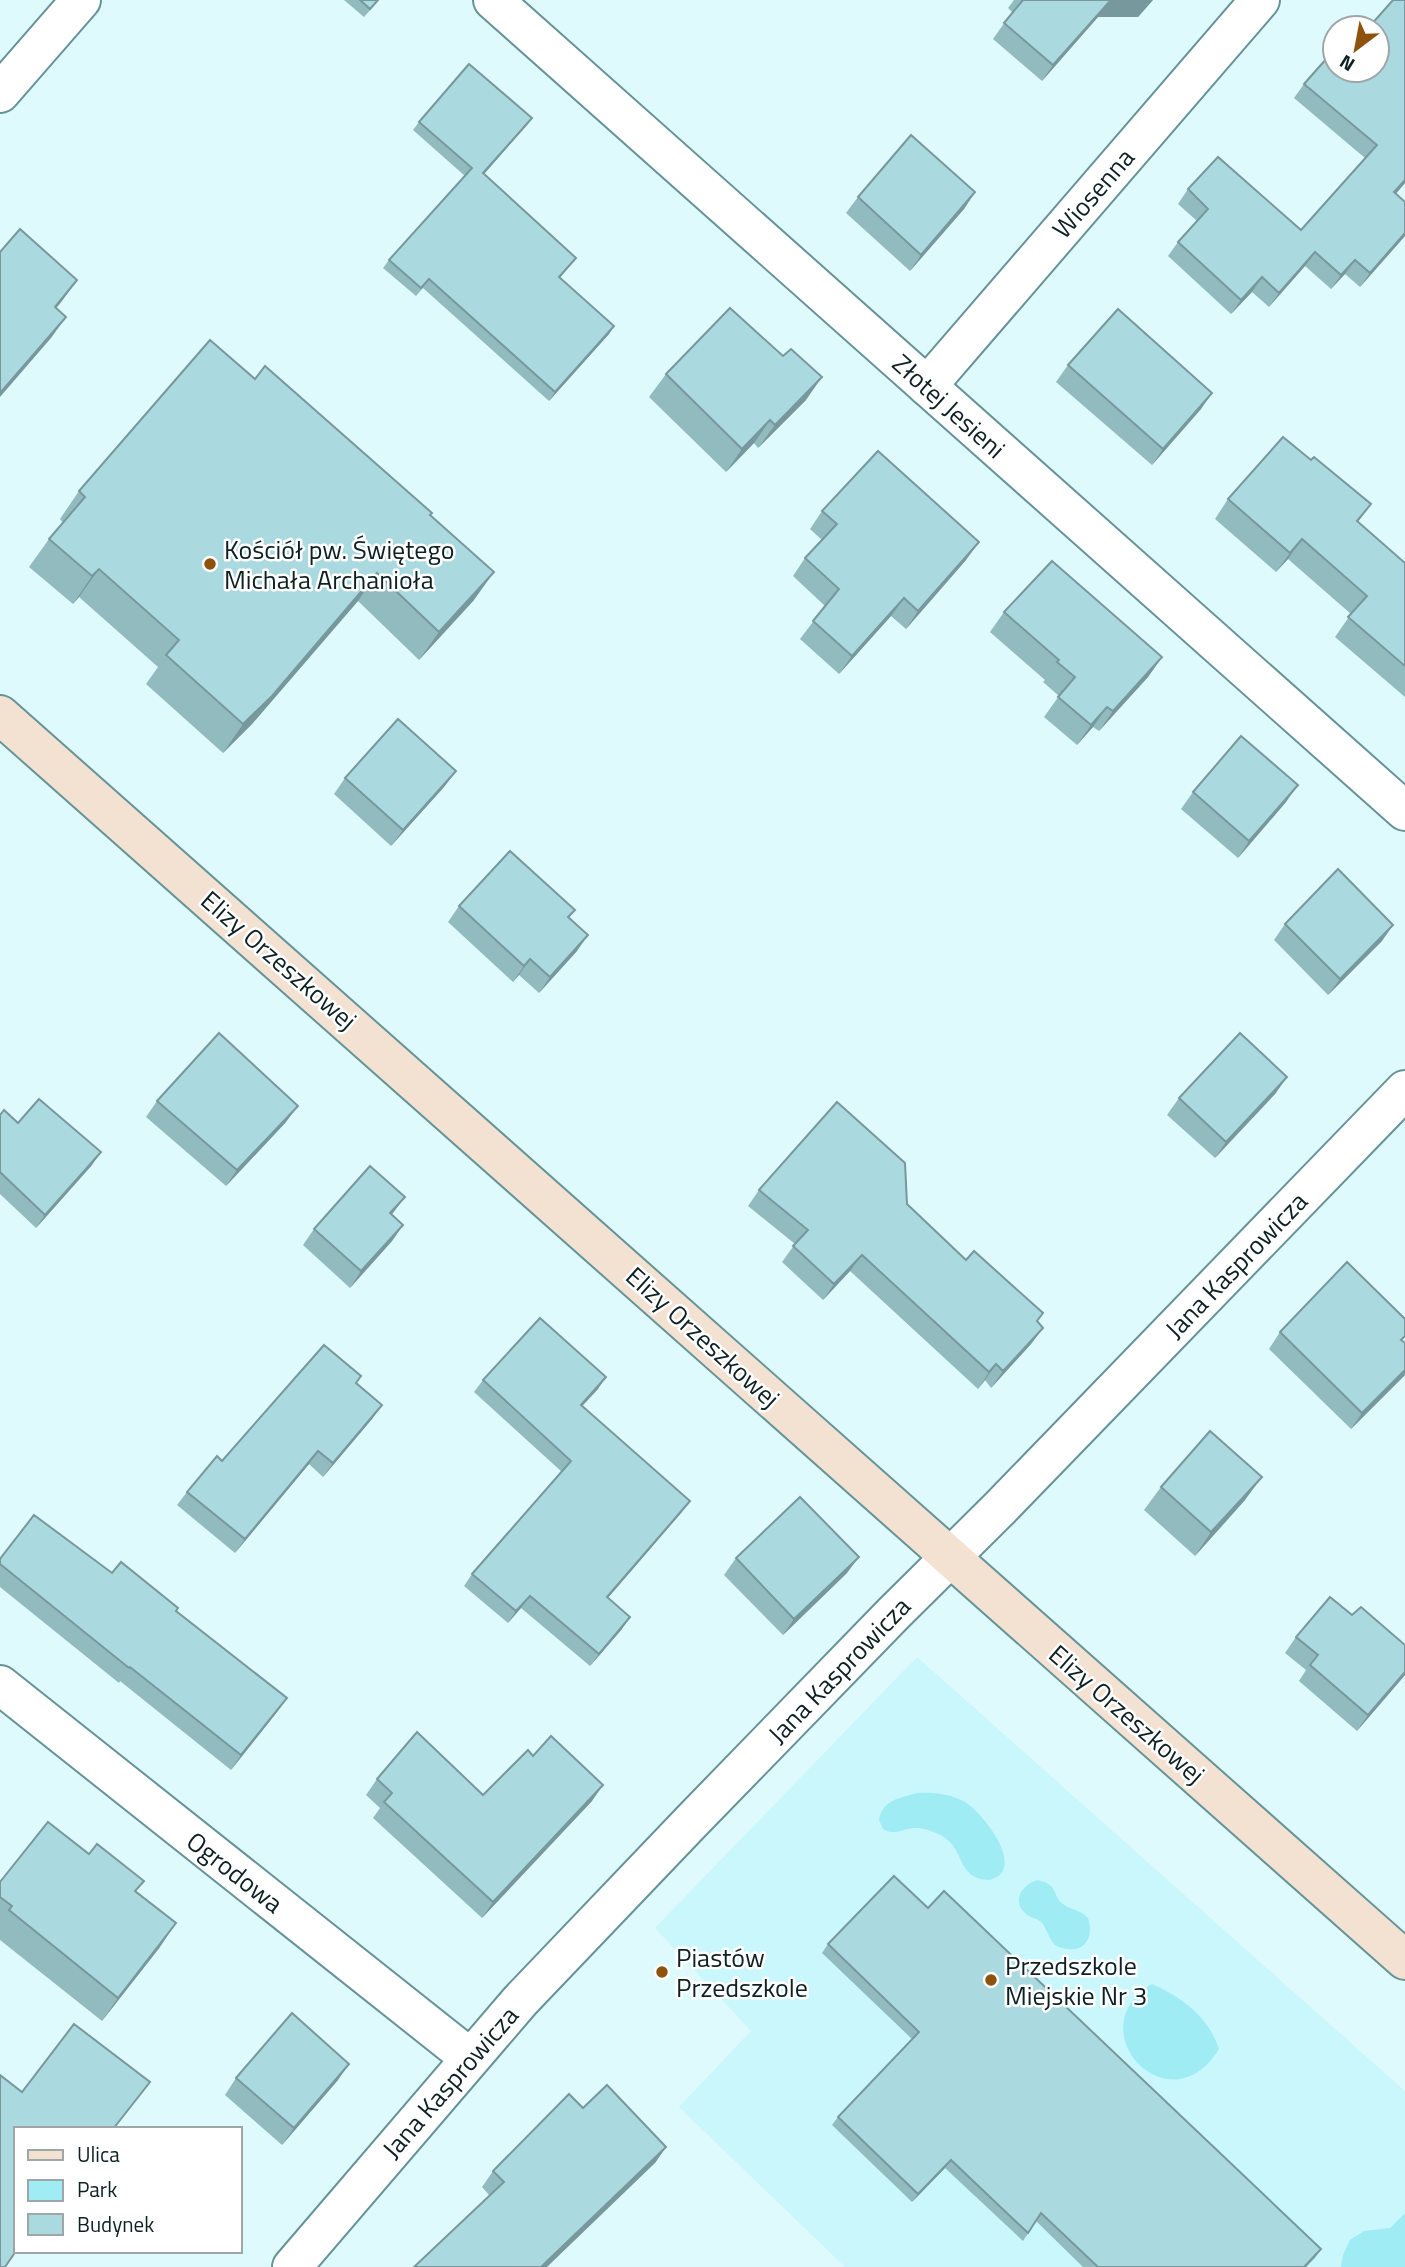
<svg xmlns="http://www.w3.org/2000/svg" width="1405" height="2267" font-family="'Titillium Web',sans-serif">
<style>
.built{fill:#c9f7fc}
.green{fill:#a0ecf4}
.lines{fill:none;stroke-linecap:round;stroke-linejoin:round}
.street-casing{stroke:#669398;stroke-width:42}
.secondary-casing{stroke:#669398;stroke-width:42}
.street{stroke:#fff;stroke-width:38}
.secondary{stroke:#f3e2d2;stroke-width:38}
.wall{fill:#92bbc0}
.shaded-wall{fill:#77989c}
.building{fill:#aad9df;stroke:#77989c;stroke-width:2}
.poi-dot{fill:#8d530c;stroke:#fff;stroke-width:2.5}
.labels{text-anchor:middle;dominant-baseline:central;stroke-width:5;stroke-linejoin:round;paint-order:stroke}
.street-label{font-size:26px;fill:#0d2022;stroke:#fff}
.poi-label{font-size:26px;fill:#0d2022;stroke:#fff;text-anchor:start}
</style>
<rect width="100%" height="100%" fill="#defafd"/>
<polygon class="built" points="917,1657 1405,2091 1405,2267 845,2267 679,2107 751,2031 655,1928"/>
<g class="green">
<path d="M917,1793C933,1792 951,1794 965,1802C981,1812 1013,1852 1003,1871C1000,1876 995,1878 990,1880C953,1879 968,1845 936,1833C930,1830 921,1828 914,1828C902,1829 895,1836 883,1829L879,1820C882,1800 900,1798 917,1793Z"/>
<path d="M1038,1880C1060,1886 1051,1894 1063,1904C1071,1910 1079,1909 1088,1918C1096,1943 1078,1957 1055,1945C1048,1938 1047,1927 1040,1921C1035,1918 1029,1917 1025,1913C1011,1900 1023,1884 1038,1880Z"/>
<path d="M1152,1984C1182,1997 1209,2018 1219,2049C1169,2130 1076,2029 1152,1984Z"/>
<polygon points="1405,2213 1405,2267 1341,2267 1343,2255 1350,2240 1364,2231 1390,2228"/>
</g>
<g class="lines">
<g class="street-casing">
<g id="street">
<polyline points="493,0 1405,811"/>
<polyline points="0,93 81,0"/>
<polyline points="927,386 1260,0"/>
<polyline points="0,1685 470,2058"/>
<polyline points="292,2267 520,2001 690,1823 893,1614 1000,1508 1405,1090"/>
</g>
</g>
<g class="secondary-casing">
<polyline id="secondary" points="0,715 1405,1960"/>
</g>
<use href="#street" class="street"/>
<use href="#secondary" class="secondary"/>
</g>
<g class="wall">
<polygon points="344,0 379,0 364,17"/>
<polygon points="1014,0 1153,0 1138,17 1098,17 1042,81 993,39 1012,12 1008,8"/>
<polygon points="1405,0 1405,183 1396,194 1405,202 1405,236 1360,287 1345,274 1331,289 1305,266 1269,307 1252,292 1231,314 1168,256 1178,242 1197,221 1178,204 1188,189 1301,230 1365,158 1294,98 1304,84 1370,26"/>
<polygon points="532,118 526,126 484,174 576,258 560,278 614,326 609,334 549,401 423,288 416,296 383,268 389,260 465,176 413,130 419,122"/>
<polygon points="975,192 964,209 910,271 846,213 858,197"/>
<polygon points="1068,365 1201,409 1152,465 1056,382"/>
<polygon points="666,374 806,400 758,448 754,443 726,472 649,397"/>
<polygon points="255,379 430,515 474,600 419,660 358,601 252,724 223,753 146,684 158,667 79,597 73,604 29,567 49,539 63,523 60,519 79,491"/>
<polygon points="1311,460 1371,504 1358,522 1405,563 1405,697 1335,637 1351,614 1288,559 1276,572 1215,519 1228,499"/>
<polygon points="822,511 966,560 906,629 891,616 839,674 800,639 825,606 793,576 805,558 822,540 810,529"/>
<polygon points="1004,612 1162,657 1148,677 1099,731 1093,727 1077,745 1044,717 1059,696 1043,682 1045,680 990,632"/>
<polygon points="456,771 444,787 391,846 334,794 345,778"/>
<polygon points="1193,792 1286,802 1238,858 1181,809"/>
<polygon points="459,906 575,910 569,918 577,951 539,993 519,975 513,982 448,922"/>
<polygon points="1285,924 1382,941 1328,995 1274,940"/>
<polygon points="1287,1077 1275,1094 1215,1158 1167,1115 1179,1098"/>
<polygon points="157,1101 286,1122 226,1186 146,1117"/>
<polygon points="0,1115 18,1123 92,1165 36,1228 0,1194"/>
<polygon points="759,1190 907,1204 966,1260 1037,1321 1043,1328 1031,1344 991,1388 985,1380 978,1389 850,1271 823,1300 782,1262 795,1244 748,1206"/>
<polygon points="392,1215 403,1225 392,1241 350,1288 303,1245 314,1229"/>
<polygon points="1280,1332 1404,1342 1405,1343 1405,1375 1351,1429 1269,1349"/>
<polygon points="483,1380 598,1389 582,1406 690,1501 681,1513 608,1598 622,1629 590,1666 521,1608 508,1623 464,1586 472,1574 562,1472 474,1392"/>
<polygon points="356,1383 382,1405 372,1419 323,1477 309,1464 235,1553 177,1505 187,1492 222,1461"/>
<polygon points="1161,1487 1245,1500 1195,1556 1144,1510"/>
<polygon points="736,1558 847,1573 783,1635 724,1575"/>
<polygon points="0,1559 112,1573 176,1611 287,1698 277,1712 231,1770 120,1681 119,1683 0,1587"/>
<polygon points="1352,1615 1405,1645 1405,1675 1357,1731 1299,1681 1306,1670 1285,1653 1296,1637"/>
<polygon points="533,1756 592,1801 482,1918 373,1818 380,1808 366,1795 377,1779 483,1795"/>
<polygon points="0,1882 136,1892 160,1947 102,2021 0,1940"/>
<polygon points="928,1908 1321,2249 1315,2258 1306,2267 1083,2267 1036,2221 1023,2241 945,2168 912,2202 832,2125 838,2117 912,2039 822,1953 828,1944"/>
<polygon points="236,2078 338,2080 282,2145 225,2095"/>
<polygon points="583,2108 666,2147 655,2163 490,2196 482,2187 493,2171"/>
</g>
<g class="shaded-wall">
<polygon points="1153,0 1138,17 1098,17 1042,81 1053,65 1110,1"/>
<polygon points="532,118 526,126 477,182 483,173"/>
<polygon points="1405,180 1405,183 1384,207 1394,192"/>
<polygon points="975,192 964,209 910,271 921,255"/>
<polygon points="1405,233 1405,236 1360,287 1370,273"/>
<polygon points="1315,252 1305,266 1269,307 1279,293"/>
<polygon points="1355,260 1345,274 1331,289 1341,275"/>
<polygon points="1262,277 1252,292 1231,314 1241,300"/>
<polygon points="77,280 62,301 40,328 55,307"/>
<polygon points="66,317 51,338 0,397 0,393"/>
<polygon points="614,326 609,334 549,401 555,392"/>
<polygon points="822,377 806,400 758,448 775,425"/>
<polygon points="1212,393 1201,409 1152,465 1163,449"/>
<polygon points="770,420 754,443 726,472 742,449"/>
<polygon points="1302,539 1288,559 1276,572 1290,553"/>
<polygon points="979,542 966,560 906,629 918,611"/>
<polygon points="99,569 79,597 73,604 92,576"/>
<polygon points="494,572 474,600 419,660 439,632"/>
<polygon points="377,573 358,601 252,724 223,753 243,724"/>
<polygon points="904,598 891,616 839,674 852,656"/>
<polygon points="1162,657 1148,677 1099,731 1113,711"/>
<polygon points="1107,707 1093,727 1077,745 1091,725"/>
<polygon points="456,771 444,787 391,846 403,830"/>
<polygon points="1298,785 1286,802 1238,858 1249,841"/>
<polygon points="1393,925 1382,941 1328,995 1340,979"/>
<polygon points="588,935 577,951 539,993 550,977"/>
<polygon points="530,959 519,975 513,982 524,966"/>
<polygon points="1287,1077 1275,1094 1215,1158 1226,1142"/>
<polygon points="298,1106 286,1122 226,1186 237,1170"/>
<polygon points="101,1152 92,1165 36,1228 45,1215"/>
<polygon points="405,1197 393,1213 378,1230 390,1213"/>
<polygon points="403,1225 392,1241 350,1288 361,1271"/>
<polygon points="862,1255 850,1271 823,1300 834,1284"/>
<polygon points="1043,1328 1031,1344 991,1388 1003,1371"/>
<polygon points="996,1364 985,1380 978,1389 989,1372"/>
<polygon points="1405,1370 1405,1375 1351,1429 1362,1413"/>
<polygon points="606,1377 598,1389 572,1417 581,1405"/>
<polygon points="382,1405 372,1419 323,1477 333,1463"/>
<polygon points="318,1451 309,1464 235,1553 245,1539"/>
<polygon points="1262,1477 1245,1500 1195,1556 1211,1532"/>
<polygon points="690,1501 681,1513 598,1609 607,1597"/>
<polygon points="859,1557 847,1573 783,1635 794,1619"/>
<polygon points="530,1596 521,1608 508,1623 516,1611"/>
<polygon points="630,1617 622,1629 590,1666 599,1654"/>
<polygon points="1405,1672 1405,1675 1357,1731 1368,1715"/>
<polygon points="287,1698 277,1712 231,1770 241,1755"/>
<polygon points="603,1785 592,1801 482,1918 493,1902"/>
<polygon points="176,1923 160,1947 102,2021 118,1998"/>
<polygon points="349,2064 338,2080 282,2145 294,2128"/>
<polygon points="666,2147 655,2163 547,2267 541,2267"/>
<polygon points="951,2160 945,2168 912,2202 918,2194"/>
<polygon points="1321,2249 1306,2267 1304,2267"/>
</g>
<g class="building">
<polygon points="360,0 378,0 370,9"/>
<polygon points="1023,0 1150,0 1110,1 1053,65 1004,23"/>
<polygon points="1393,0 1405,0 1405,180 1394,192 1405,202 1405,233 1370,273 1355,260 1341,275 1315,252 1279,293 1262,277 1241,300 1178,242 1208,209 1188,189 1218,157 1301,230 1377,145 1304,84 1335,49 1335,70 1377,70 1377,28 1354,28 1362,19 1370,26"/>
<polygon points="469,64 532,118 483,173 576,258 559,277 614,326 555,392 429,279 421,288 389,260 472,168 419,122"/>
<polygon points="911,135 975,192 921,255 858,197"/>
<polygon points="20,229 77,280 55,307 66,317 0,393 0,252"/>
<polygon points="730,308 783,356 791,349 822,377 775,425 770,420 742,449 666,374"/>
<polygon points="1118,309 1212,393 1163,449 1068,365"/>
<polygon points="210,340 255,379 265,366 432,513 430,515 494,572 439,632 377,573 272,696 243,724 166,655 179,640 99,569 92,576 49,539 85,497 79,491"/>
<polygon points="1283,437 1311,460 1314,457 1371,504 1357,521 1405,563 1405,666 1348,617 1367,596 1302,539 1290,553 1228,499"/>
<polygon points="878,451 979,542 918,611 904,598 852,656 813,621 839,589 805,558 837,524 822,511"/>
<polygon points="1052,561 1162,657 1113,711 1107,707 1091,725 1058,697 1075,677 1057,662 1059,660 1004,612"/>
<polygon points="398,719 456,771 403,830 345,778"/>
<polygon points="1241,736 1298,785 1249,841 1193,792"/>
<polygon points="510,851 575,910 568,917 588,935 550,977 530,959 524,966 459,906"/>
<polygon points="1338,869 1393,925 1340,979 1285,924"/>
<polygon points="219,1033 298,1106 237,1170 157,1101"/>
<polygon points="1240,1033 1287,1077 1226,1142 1179,1098"/>
<polygon points="39,1099 101,1152 45,1215 0,1172 0,1115 4,1110 18,1123"/>
<polygon points="837,1102 905,1163 907,1204 966,1260 974,1251 1043,1313 1037,1321 1043,1328 1003,1371 996,1364 989,1372 862,1255 834,1284 793,1246 808,1230 759,1190"/>
<polygon points="370,1166 405,1197 390,1213 403,1225 361,1271 314,1229"/>
<polygon points="1347,1262 1405,1319 1405,1336 1401,1340 1405,1343 1405,1370 1362,1413 1280,1332"/>
<polygon points="540,1318 606,1377 581,1405 690,1501 607,1597 630,1617 599,1654 530,1596 516,1611 472,1574 571,1461 483,1380"/>
<polygon points="324,1345 361,1376 356,1383 382,1405 333,1463 318,1451 245,1539 187,1492 217,1456 222,1461"/>
<polygon points="1210,1431 1262,1477 1211,1532 1161,1487"/>
<polygon points="800,1497 859,1557 794,1619 736,1558"/>
<polygon points="34,1515 112,1573 121,1562 178,1608 176,1611 287,1698 241,1755 130,1667 129,1668 0,1564 0,1559"/>
<polygon points="1330,1597 1352,1615 1361,1607 1405,1645 1405,1672 1368,1715 1310,1665 1318,1655 1296,1637"/>
<polygon points="417,1732 483,1795 528,1750 533,1756 551,1736 603,1785 493,1902 384,1802 392,1793 377,1779"/>
<polygon points="48,1822 89,1854 97,1844 144,1881 135,1891 176,1923 118,1998 9,1910 12,1906 0,1897 0,1882"/>
<polygon points="894,1876 928,1908 944,1891 1321,2249 1304,2267 1098,2267 1041,2213 1028,2233 951,2160 918,2194 838,2117 919,2032 828,1944"/>
<polygon points="292,2013 349,2064 294,2128 236,2078"/>
<polygon points="74,2024 150,2082 113,2129 16,2129 16,2251 5,2267 0,2267 0,2075 22,2092"/>
<polygon points="607,2085 666,2147 541,2267 414,2267 504,2182 493,2171 569,2094 583,2108"/>
</g>
<g class="poi-dot">
<circle cx="210" cy="564" r="7"/>
<circle cx="662" cy="1972" r="7"/>
<circle cx="991" cy="1980" r="7"/>
</g>
<g class="labels">
<g class="street-label">
<text transform="translate(1093 193) rotate(-49)">Wiosenna</text>
<text transform="translate(949 406) rotate(42)">Złotej Jesieni</text>
<text transform="translate(279 960) rotate(41)">Elizy Orzeszkowej</text>
<text transform="translate(1236 1265) rotate(-46)">Jana Kasprowicza</text>
<text transform="translate(703 1337) rotate(42)">Elizy Orzeszkowej</text>
<text transform="translate(839 1670) rotate(-46)">Jana Kasprowicza</text>
<text transform="translate(1127 1714) rotate(41)">Elizy Orzeszkowej</text>
<text transform="translate(235 1872) rotate(38)">Ogrodowa</text>
<text transform="translate(450 2082) rotate(-49)">Jana Kasprowicza</text>
</g>
<g class="poi-label">
<text x="224" y="549">Kościół pw. Świętego<tspan x="224" dy="30">Michała Archanioła</tspan></text>
<text x="676" y="1957">Piastów<tspan x="676" dy="30">Przedszkole</tspan></text>
<text x="1005" y="1965">Przedszkole<tspan x="1005" dy="30">Miejskie Nr 3</tspan></text>
</g>
</g>
<rect x="14" y="2127" width="228" height="126" fill="#ffffff" stroke="#9ea6a7" stroke-width="2"/>
<rect x="28" y="2150" width="35" height="10" fill="#f3e2d2" stroke="#9ea6a7" stroke-width="2"/>
<text x="77" y="2162" font-size="21" fill="#0d2022">Ulica</text>
<rect x="28" y="2180" width="35" height="21" fill="#a0ecf4" stroke="#9ea6a7" stroke-width="2"/>
<text x="77" y="2197" font-size="21" fill="#0d2022">Park</text>
<rect x="28" y="2214" width="35" height="21" fill="#aad9df" stroke="#9ea6a7" stroke-width="2"/>
<text x="77" y="2232" font-size="21" fill="#0d2022">Budynek</text>
<g transform="translate(1356 49) rotate(212)"><circle r="33" fill="#ffffff" stroke="#9ea6a7" stroke-width="2"/>
<path d="M0-5L12 26L0 18L-12 26Z" fill="#8d530c"/>
<text y="-10" font-size="19" font-weight="bold" text-anchor="middle" fill="#0d2022">N</text>
</g>
</svg>
